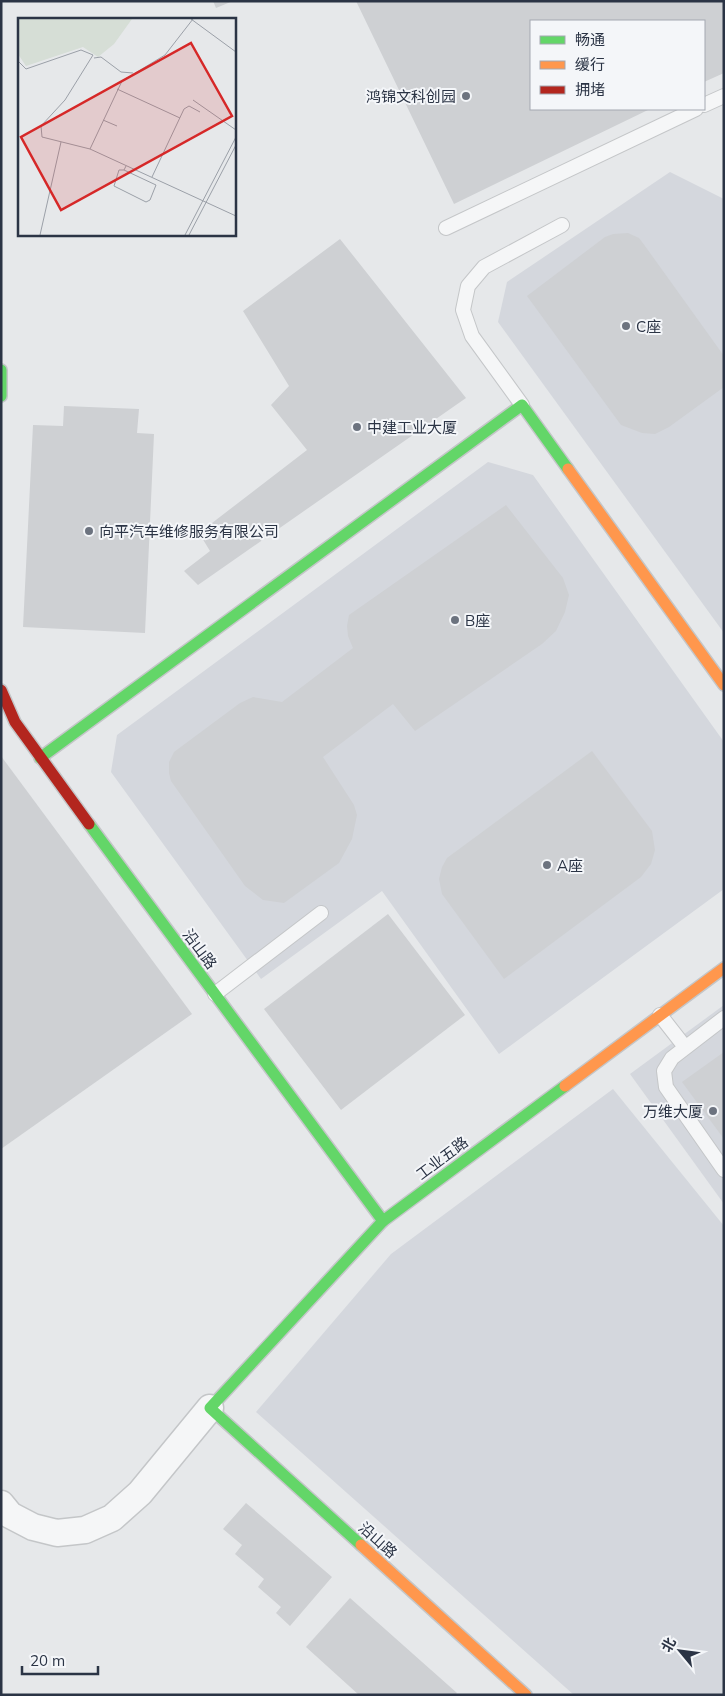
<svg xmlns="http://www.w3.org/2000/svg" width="725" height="1696" font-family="Mulish,'Noto Sans SC',sans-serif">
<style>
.built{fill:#d4d7dd}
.building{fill:#ced0d3}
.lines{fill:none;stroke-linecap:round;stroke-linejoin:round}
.lane-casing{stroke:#c4c6c8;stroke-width:16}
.street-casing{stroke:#c4c6c8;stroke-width:29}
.fast-casing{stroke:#c4c6c8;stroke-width:14}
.slow-casing{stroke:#c4c6c8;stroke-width:14}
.jam-casing{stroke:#c4c6c8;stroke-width:14}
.lane{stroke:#f5f6f7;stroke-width:14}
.street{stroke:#f5f6f7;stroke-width:26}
.fast{stroke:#63d668;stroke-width:11}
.slow{stroke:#ff974d;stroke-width:11}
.jam{stroke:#b3261e;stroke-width:11}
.poi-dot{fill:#6c737f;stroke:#f4f6f9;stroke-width:2}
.labels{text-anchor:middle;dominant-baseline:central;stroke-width:4;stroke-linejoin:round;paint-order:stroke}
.poi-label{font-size:15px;fill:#2b3445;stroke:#f4f6f9;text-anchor:start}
.street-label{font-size:15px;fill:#2b3445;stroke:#f4f6f9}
.inset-road{fill:none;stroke:#9ba0a8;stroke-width:1}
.view{fill:#d62828;fill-opacity:0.15;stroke:#d62828;stroke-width:2.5}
.inset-edge{fill:none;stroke:#2b3445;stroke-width:2.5}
</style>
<rect width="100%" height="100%" fill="#e6e8ea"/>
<g class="built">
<polygon points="670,172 724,199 724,633 498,322 507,282"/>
<polygon points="488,462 533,475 724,742 724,889 499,1054 382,891 261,979 111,772 117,735"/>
<polygon points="724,1005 724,1204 630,1074"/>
<polygon points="613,1089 724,1226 724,1695 574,1695 256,1412 391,1254"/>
</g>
<g class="building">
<polygon points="213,1 233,1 216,8"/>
<polygon points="356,1 723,1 724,73 704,82 704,21 531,21 531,109 650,109 454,204"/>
<polygon points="628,233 639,238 645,246 724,356 724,387 669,427 655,434 642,433 621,425 527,296 605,237 613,234"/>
<polygon points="340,239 466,398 198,585 184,571 210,551 199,533 307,450 271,405 289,386 243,311"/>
<polygon points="64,406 139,409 137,433 154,434 145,633 23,627 33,425 63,426"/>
<polygon points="506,505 563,578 569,595 565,612 556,631 542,644 415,731 393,704 323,757 354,805 357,815 352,839 339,863 284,903 263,900 245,886 171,781 169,773 169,762 174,752 240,703 253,697 282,702 353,648 348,636 347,626 349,615"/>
<polygon points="592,751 652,831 655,850 651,864 641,877 504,979 442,894 439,879 442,867 447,858"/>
<polygon points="1,756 192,1014 1,1149"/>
<polygon points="388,914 465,1015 341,1110 264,1009"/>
<polygon points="724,1052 724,1139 682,1082"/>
<polygon points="246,1503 332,1577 290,1626 276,1613 281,1607 258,1587 264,1579 235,1554 242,1545 223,1529"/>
<polygon points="350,1598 457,1693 455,1695 359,1695 306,1647"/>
</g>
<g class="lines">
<g class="lane-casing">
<g id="lane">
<polyline points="704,105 724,96"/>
<polyline points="446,228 696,109"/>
<polyline points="522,405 472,336 463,310 468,286 484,267 562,225"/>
<polyline points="215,994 321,913"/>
<polyline points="660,1015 685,1047"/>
<polyline points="724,1018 672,1058 664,1071 666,1087 724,1170"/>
</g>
</g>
<g class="street-casing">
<polyline id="street" points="1,1504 10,1515 33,1527 57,1533 85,1530 112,1518 140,1493 210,1408"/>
</g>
<g class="fast-casing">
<g id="fast">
<polyline points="1,370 1,396"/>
<polyline points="40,758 522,405 568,469"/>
<polyline points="89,824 383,1221"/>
<polyline points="361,1545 210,1408 383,1221 565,1086"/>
</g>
</g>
<g class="slow-casing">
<g id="slow">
<polyline points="568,469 724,685"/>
<polyline points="565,1086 724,968"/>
<polyline points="361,1545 526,1695"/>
</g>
</g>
<g class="jam-casing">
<polyline id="jam" points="1,690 15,722 89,824"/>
</g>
<use href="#lane" class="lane"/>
<use href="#street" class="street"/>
<use href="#fast" class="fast"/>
<use href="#slow" class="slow"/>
<use href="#jam" class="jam"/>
</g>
<g class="poi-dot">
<circle cx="466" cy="96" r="5"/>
<circle cx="626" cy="326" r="5"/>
<circle cx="357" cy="427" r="5"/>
<circle cx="89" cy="531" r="5"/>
<circle cx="455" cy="620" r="5"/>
<circle cx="547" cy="865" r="5"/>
<circle cx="713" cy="1111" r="5"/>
</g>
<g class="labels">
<g class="poi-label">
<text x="456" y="96" text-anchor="end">鸿锦文科创园</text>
<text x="636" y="326">C座</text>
<text x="367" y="427">中建工业大厦</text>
<text x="99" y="531">向平汽车维修服务有限公司</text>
<text x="465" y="620">B座</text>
<text x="557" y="865">A座</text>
<text x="703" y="1111" text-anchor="end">万维大厦</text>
</g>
<g class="street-label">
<text transform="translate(200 949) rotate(53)">沿山路</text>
<text transform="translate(442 1158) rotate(-37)">工业五路</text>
<text transform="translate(378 1540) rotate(42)">沿山路</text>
</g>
</g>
<g transform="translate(18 18)">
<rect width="218" height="218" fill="#e6e8ea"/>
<path d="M0,1H114L96,26L80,39L65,29L8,48L0,36Z" fill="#d6ded6"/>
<path class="inset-road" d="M173,1L218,34M76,40L83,39L103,54L115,55M0,43L8,51L63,32L75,37L47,82L23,108L24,119L72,131L218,198M99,71L162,100M175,82L218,112M85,102L99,108M72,131L104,63L147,37L175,1M106,152L138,167L132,182L128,184L96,168L101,152H106L108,148M134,159L166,91L171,88L182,94M22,217L43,124M167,217L218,119M171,217L218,127"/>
<path class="view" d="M173,25L214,98L43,192L3,119Z"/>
<rect width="218" height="218" class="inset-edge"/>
</g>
<rect width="725" height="1696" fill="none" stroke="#2b3445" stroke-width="5"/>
<rect x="530" y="20" width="175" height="90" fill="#f4f6f9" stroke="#a4a8b1"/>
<rect x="540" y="36" width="25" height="8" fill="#63d668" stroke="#a4a8b1"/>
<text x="575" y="45" font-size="15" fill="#2b3445">畅通</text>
<rect x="540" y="61" width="25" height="8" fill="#ff974d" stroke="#a4a8b1"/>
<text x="575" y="70" font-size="15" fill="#2b3445">缓行</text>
<rect x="540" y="86" width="25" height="8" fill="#b3261e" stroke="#a4a8b1"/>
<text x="575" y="95" font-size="15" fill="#2b3445">拥堵</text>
<g transform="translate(680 1651) rotate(299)" stroke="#f4f6f9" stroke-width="4" paint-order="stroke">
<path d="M0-4L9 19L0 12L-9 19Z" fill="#2b3445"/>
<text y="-8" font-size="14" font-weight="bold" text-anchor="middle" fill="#2b3445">北</text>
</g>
<path d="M22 1666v8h76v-8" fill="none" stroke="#2b3445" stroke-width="2.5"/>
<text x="30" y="1666" font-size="15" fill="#2b3445" stroke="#f4f6f9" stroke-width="4" paint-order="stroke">20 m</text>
</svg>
